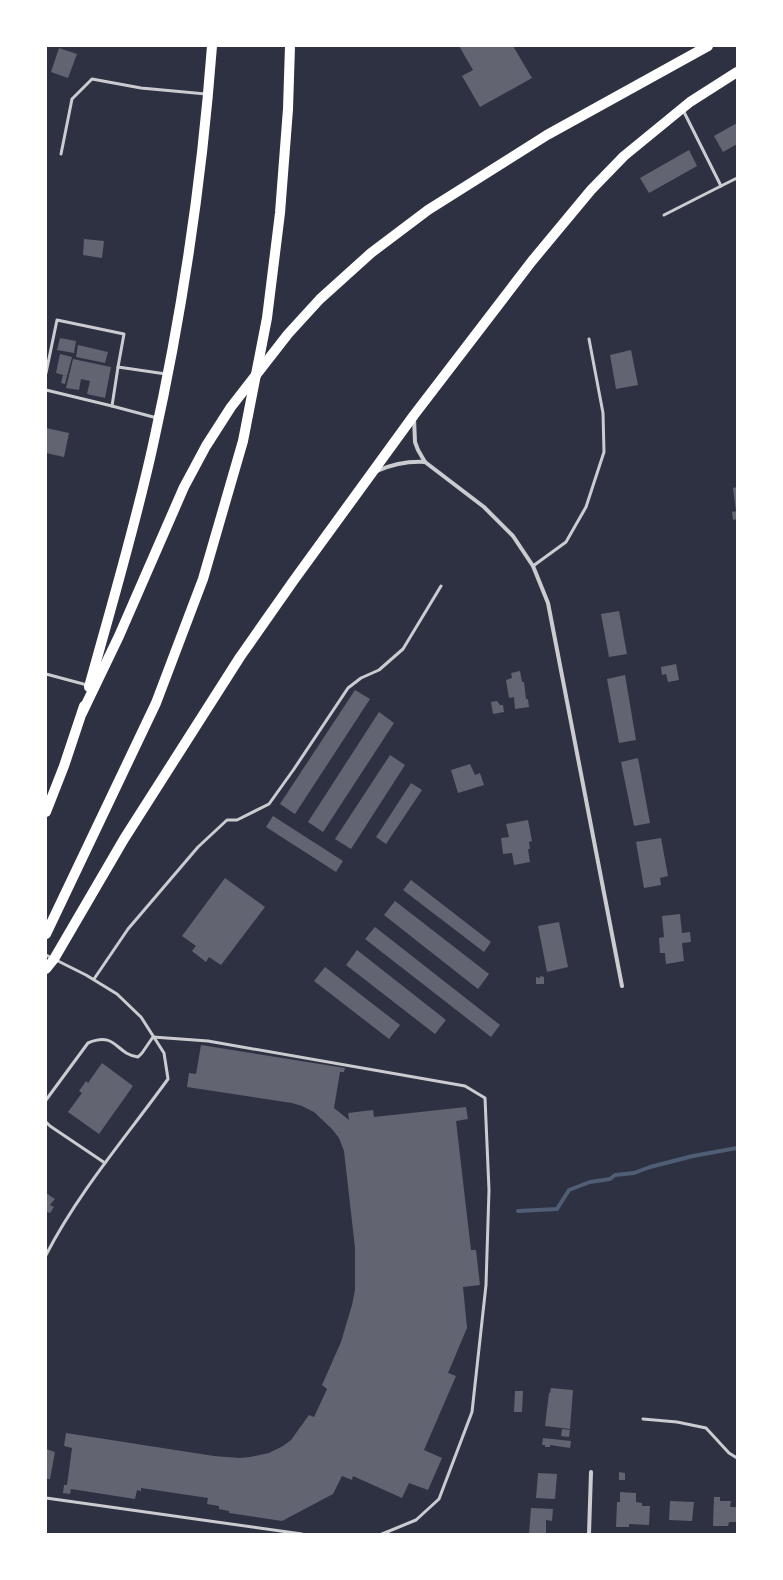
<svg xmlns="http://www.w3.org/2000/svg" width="783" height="1580" font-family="Signika,sans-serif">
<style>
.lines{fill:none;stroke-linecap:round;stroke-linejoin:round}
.stream{stroke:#4f5d75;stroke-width:4}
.building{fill:#626471}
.service{stroke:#caccd0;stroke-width:3}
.minor{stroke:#caccd0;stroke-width:4}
.trunk{stroke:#fff;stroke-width:10}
</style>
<rect width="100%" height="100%" fill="#2d3142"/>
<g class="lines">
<polyline class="stream" points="518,1211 557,1209 569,1190 590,1182 610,1179 615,1175 634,1173 650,1167 693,1156 737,1148"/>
</g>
<g class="building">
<polygon points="459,46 513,46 532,78 480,107 462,76 473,70"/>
<polygon points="59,48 77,54 68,78 51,72"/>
<polygon points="737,123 737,144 723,152 714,136"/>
<polygon points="689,150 697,166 649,193 640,178"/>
<polygon points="84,239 104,241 102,258 83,255"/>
<polygon points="60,338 76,341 74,353 57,350"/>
<polygon points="78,345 108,352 105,363 76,357"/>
<polygon points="631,350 638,385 616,389 610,355"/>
<polygon points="60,354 72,357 67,376 56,373"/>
<polygon points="73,359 111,367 105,398 87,394 90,381 81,379 79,390 66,388"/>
<polygon points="63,375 67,376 65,384 61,383"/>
<polygon points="46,428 69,433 64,457 46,453"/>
<polygon points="737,487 737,511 736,511 733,488"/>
<polygon points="737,511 737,519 733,520 732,512"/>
<polygon points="619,611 627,654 609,657 601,614"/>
<polygon points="676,664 679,680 668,682 666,674 662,675 661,667"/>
<polygon points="520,671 522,682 524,682 526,699 528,699 529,707 515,709 514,697 509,698 506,680 512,678 511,673"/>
<polygon points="625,675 636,740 619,743 607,679"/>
<polygon points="355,690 370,699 295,814 280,804"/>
<polygon points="497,701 500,705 503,705 504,712 493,714 491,702"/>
<polygon points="379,712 394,723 323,832 308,822"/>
<polygon points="390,755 405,765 351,849 335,839"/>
<polygon points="638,758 650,823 634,826 621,762"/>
<polygon points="470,764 475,775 480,773 484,785 458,793 451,770"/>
<polygon points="411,783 422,790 386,844 376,837"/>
<polygon points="273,816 343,861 336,872 266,827"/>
<polygon points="528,820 532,841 529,842 530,849 528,849 530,862 514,865 512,853 503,854 501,838 509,837 506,824"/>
<polygon points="661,838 668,876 660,878 661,885 644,888 636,842"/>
<polygon points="225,878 265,907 221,965 209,957 206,962 192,951 196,946 182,936"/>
<polygon points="411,880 491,942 484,952 403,890"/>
<polygon points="395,901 489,974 478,989 384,915"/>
<polygon points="680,914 682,933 690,932 691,942 682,943 684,961 666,964 665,953 660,953 659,938 664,937 662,916"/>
<polygon points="559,922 568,967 547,972 538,926"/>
<polygon points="375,927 500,1025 491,1037 365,939"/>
<polygon points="357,950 446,1020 435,1034 346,965"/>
<polygon points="325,967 400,1025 389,1039 314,981"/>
<polygon points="540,976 544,977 544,984 536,984 536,977 540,978"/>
<polygon points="201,1045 345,1068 344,1072 340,1072 334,1108 349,1120 348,1113 373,1110 374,1117 466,1107 468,1119 456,1121 471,1250 476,1250 480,1285 463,1287 467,1328 448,1373 456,1376 424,1450 442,1458 428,1490 409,1483 402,1498 353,1476 352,1480 342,1476 333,1494 282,1521 229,1513 229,1511 219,1509 219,1506 207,1504 208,1498 141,1488 141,1491 137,1490 135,1499 71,1489 70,1494 63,1493 64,1485 67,1485 72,1448 64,1446 66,1433 214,1456 240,1458 250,1457 269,1453 283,1446 291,1440 309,1415 314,1417 327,1389 322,1385 341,1342 352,1305 355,1290 355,1248 344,1151 339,1138 332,1129 314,1112 302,1106 292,1103 187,1087 189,1073 196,1074"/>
<polygon points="102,1063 133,1086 99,1134 68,1112 82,1093 79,1091 86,1081 88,1083"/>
<polygon points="46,1193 55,1199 50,1205 54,1207 50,1213 46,1211"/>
<polygon points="551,1388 573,1390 570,1429 545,1426 549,1393 550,1393"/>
<polygon points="515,1391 523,1391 522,1412 514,1412"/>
<polygon points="562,1429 570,1430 569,1437 561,1436"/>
<polygon points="543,1438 571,1441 570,1448 550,1445 550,1447 545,1447 545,1445 542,1445"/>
<polygon points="46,1449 55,1452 50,1479 46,1479"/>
<polygon points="619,1472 625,1473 625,1480 619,1480"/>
<polygon points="538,1473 557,1474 555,1499 536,1498"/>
<polygon points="620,1492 636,1493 636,1502 642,1503 642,1506 650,1506 649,1525 629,1524 629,1527 616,1527 617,1502 620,1502"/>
<polygon points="714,1497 720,1497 720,1501 731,1501 730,1507 737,1507 737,1522 729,1522 728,1526 713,1526"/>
<polygon points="670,1501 694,1502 692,1521 669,1520"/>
<polygon points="531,1508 553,1509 552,1521 546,1520 546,1534 529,1534"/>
</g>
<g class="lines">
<g class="service">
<polyline points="683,110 721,186 737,178"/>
<polyline points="61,154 72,99 92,79 141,88 206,94"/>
<polyline points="664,215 721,186"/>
<polyline points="46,373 57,320 124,334 118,367"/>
<polyline points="46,390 112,406"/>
<polyline points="157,418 112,406 118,367 166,374"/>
<polyline points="533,566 566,542 586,507 604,452 603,413 589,339"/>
<polyline points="46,674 87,685"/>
<path d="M46,955L86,975L117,994L141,1017L164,1053L168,1079C126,1137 79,1191 46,1255"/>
<polyline points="94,979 128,929 198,847 227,820 237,820 269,804 294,769 348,688 361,678 379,670 403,649 441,586"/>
<path d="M46,1100L88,1043C117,1031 115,1054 138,1057L142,1053L153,1037L208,1041L465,1086L485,1098L489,1190L486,1285L472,1412L439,1499L416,1520L382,1534"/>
<polyline points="46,1122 50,1126 105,1163"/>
<polyline points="643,1419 677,1422 706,1428 729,1453 737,1458"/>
<polyline points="46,1498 302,1534"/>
</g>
<g class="minor">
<polyline points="414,418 415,442 418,450 425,462 484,507 513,536 533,566 548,603 622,986"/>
<path d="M377,471C393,464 407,461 425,462"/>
<polyline points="589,1534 591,1472"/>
</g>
<g class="trunk">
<path d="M89,687C111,607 135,527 153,445C182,314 202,180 212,46"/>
<polyline points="82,713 119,636 184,487 206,446 231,407 288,334 320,299 371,253 428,210 547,135 708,46"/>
<polyline points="46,812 64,766 84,706"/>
<polyline points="46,934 156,703 203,579 243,441 267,318 280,213 288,109 290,46"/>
<polyline points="46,969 54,959 124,839 240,657 294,580 414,415 532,261 591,190 624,156 690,102 737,72"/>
</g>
</g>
<rect width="783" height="1580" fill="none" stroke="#ffffff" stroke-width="94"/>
</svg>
